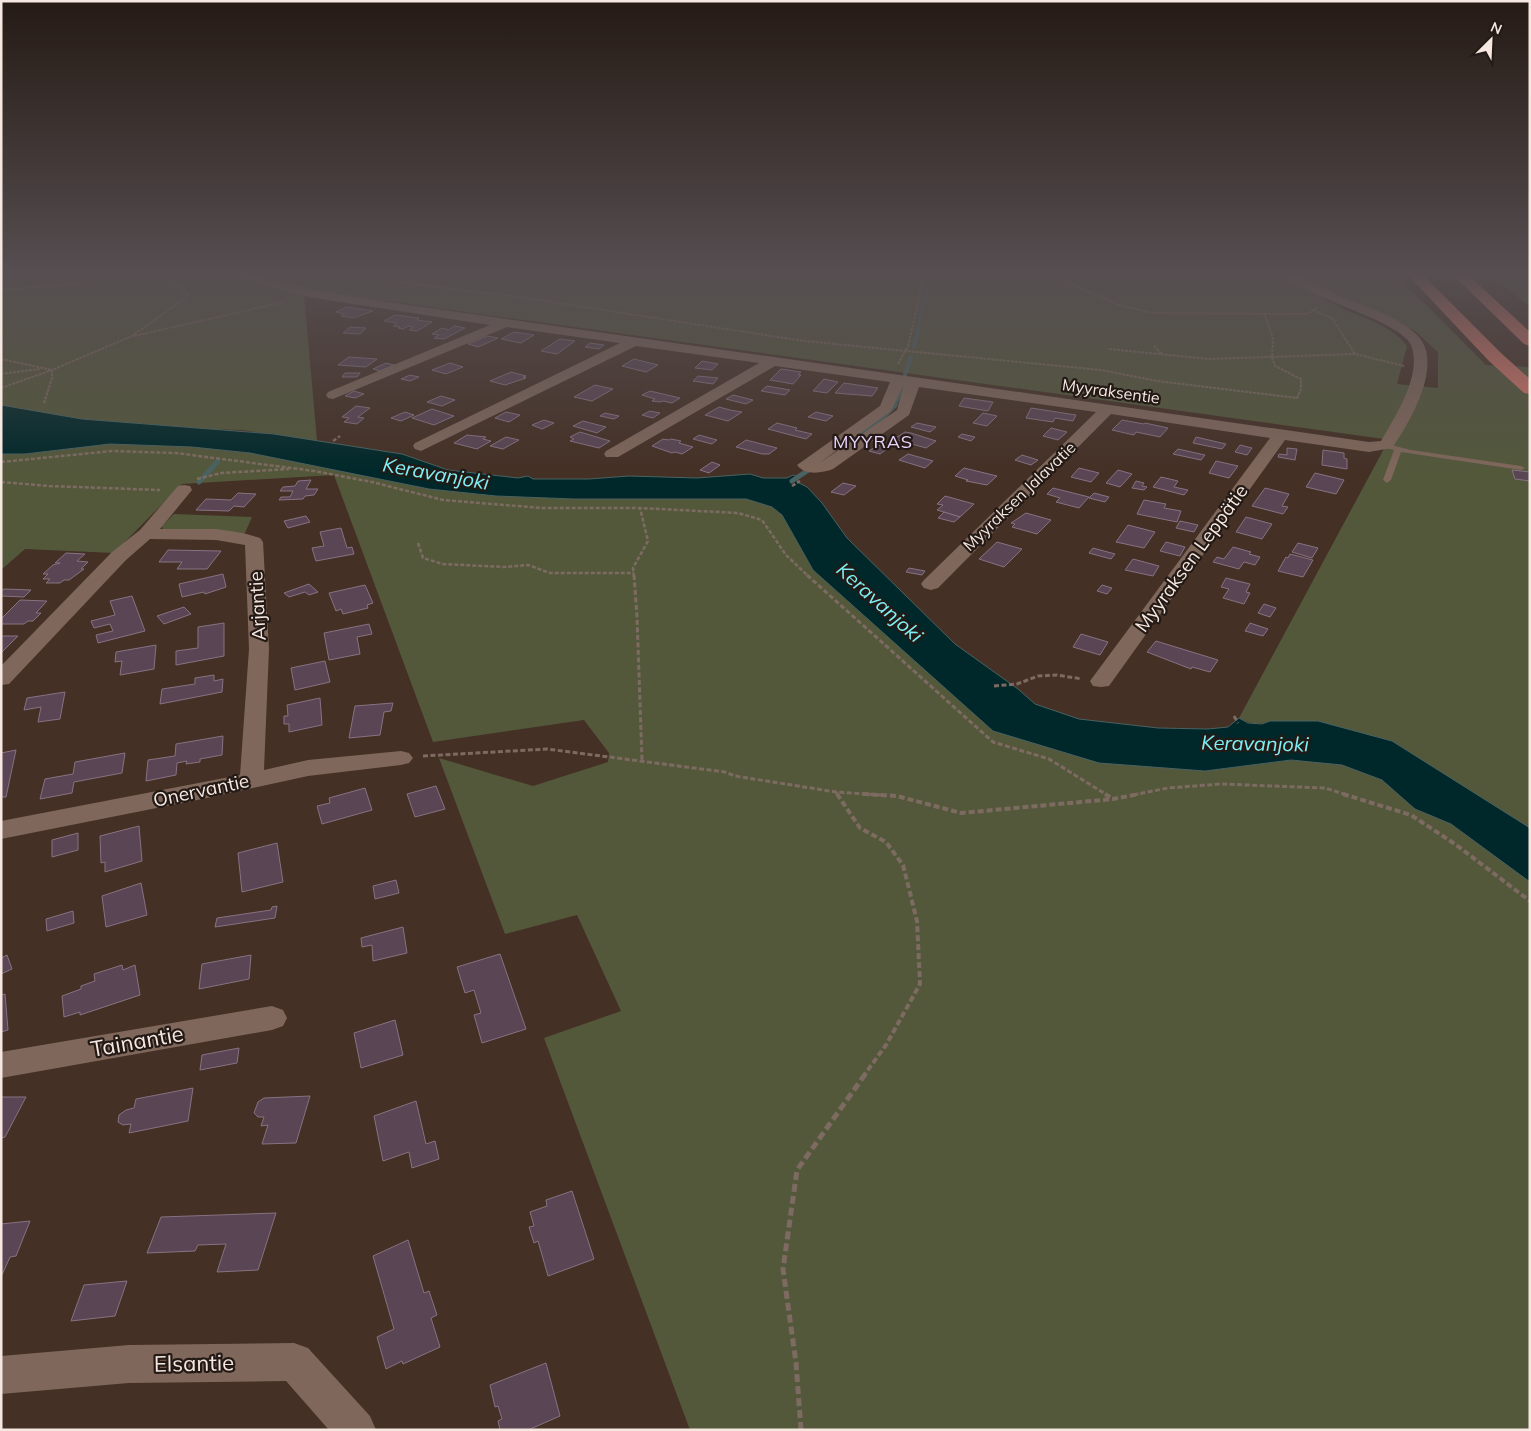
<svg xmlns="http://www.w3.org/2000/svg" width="1531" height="1431" font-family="Mulish,sans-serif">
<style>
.green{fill:#53583b}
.water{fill:#00282a;stroke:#4a6261}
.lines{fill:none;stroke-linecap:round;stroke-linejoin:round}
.stream-far1{stroke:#4a6261;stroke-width:4}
.stream{stroke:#4a6261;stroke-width:5}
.building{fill:#594553;stroke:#887282}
.path-far4{stroke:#7d6b61;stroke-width:2;stroke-dasharray:3 1;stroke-linecap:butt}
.path-far3{stroke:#7d6b61;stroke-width:2.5;stroke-dasharray:4 2;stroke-linecap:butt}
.path-far2{stroke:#7d6b61;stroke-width:3;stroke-dasharray:5 2.5;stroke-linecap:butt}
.path-far1{stroke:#7d6b61;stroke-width:4;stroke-dasharray:6 3;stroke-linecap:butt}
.path{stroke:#7d6b61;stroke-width:5;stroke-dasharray:8 4;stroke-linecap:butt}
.service{fill:#7f675b;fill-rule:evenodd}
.minor{fill:#7f675b;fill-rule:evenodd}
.motorway{fill:#da7769;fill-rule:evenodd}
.labels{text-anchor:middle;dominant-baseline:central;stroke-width:4.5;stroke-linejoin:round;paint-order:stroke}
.far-street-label{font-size:16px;fill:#f6e8e1;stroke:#241a15}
.far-quarter-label{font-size:18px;letter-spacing:1px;fill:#ecd3fb;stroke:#241a15}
.street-label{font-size:19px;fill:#f6e8e1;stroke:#241a15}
.water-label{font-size:20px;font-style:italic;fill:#7ef0f6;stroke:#241a15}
.near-street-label{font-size:22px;fill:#f6e8e1;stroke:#241a15}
</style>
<rect width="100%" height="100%" fill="#443025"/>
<g class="green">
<polygon points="1,272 215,272 304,294 317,441 242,430 209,429 82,419 1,405"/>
<path d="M242,272H1274C1296,283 1318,296 1340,307C1364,319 1390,324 1407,346L1397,384L1438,388V352L1415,331L1317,288L1289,272H1393L1486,365L1530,367V828L1392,741L1270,721C1259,725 1250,724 1239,718L1386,445L1384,439L321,292Z"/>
<polygon points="1489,272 1530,272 1530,307 1491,274"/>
<polygon points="110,444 192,447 250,453 429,489 496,496 574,499 746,499 772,507 782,515 813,570 993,731 1205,771 1291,760 1342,765 1382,780 1415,809 1451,824 1530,882 1530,1430 690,1430 544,1038 621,1011 577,915 505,934 439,758 533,786 608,762 609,753 584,720 433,742 334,475 182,484 114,553 25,549 1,570 1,454 25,454"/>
<polygon points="174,514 252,517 245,533 163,530 162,526"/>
</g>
<polygon class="water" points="1,405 82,419 274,434 402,454 448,470 518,478 528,476 533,479 589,479 629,476 697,478 750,474 763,478 787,478 793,475 798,477 797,482 807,487 822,503 847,538 955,644 1018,689 1035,704 1079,719 1158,728 1208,729 1228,727 1239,718 1248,723 1262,724 1270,721 1318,721 1392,741 1530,828 1530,882 1451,824 1415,809 1382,780 1342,765 1291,760 1205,771 1099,763 993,731 813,570 782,515 772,507 746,499 574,499 496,496 429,489 250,453 192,447 110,444 25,454 1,454"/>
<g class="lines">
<g class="stream-far1">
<polyline points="914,347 930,272"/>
<polyline points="905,375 911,357"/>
<polyline points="894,406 904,386"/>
</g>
<g class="stream">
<polyline points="853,439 883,417 895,405"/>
<polyline points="792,481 810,469"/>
<polyline points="199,482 218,461"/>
</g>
</g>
<g class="building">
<polygon points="347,307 373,311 353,318 341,316 345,314 336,312"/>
<polygon points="395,315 419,318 417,320 432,322 417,331 409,330 413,327 408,326 403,329 398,328 400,327 393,326 397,323 384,321"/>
<polygon points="454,326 465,328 444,339 434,338 439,335 432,334 442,328 449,330"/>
<polygon points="350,327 366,328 360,334 343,333"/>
<polygon points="514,332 534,335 521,343 501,339"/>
<polygon points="487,336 498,338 478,347 468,344"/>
<polygon points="560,339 575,341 557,354 541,351"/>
<polygon points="590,343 604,345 599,349 585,347"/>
<polygon points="349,357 377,359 366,367 338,365"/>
<polygon points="634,359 658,365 646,372 622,366"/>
<polygon points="702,361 718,364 712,370 695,368"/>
<polygon points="386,363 394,365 380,371 373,369"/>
<polygon points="450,363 463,367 446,374 432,370"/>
<polygon points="781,369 801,372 798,375 801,375 793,384 770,380"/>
<polygon points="511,372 526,376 523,377 526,378 505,385 490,381"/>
<polygon points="345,373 360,373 357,377 342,377"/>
<polygon points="410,375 419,377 410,381 401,379"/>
<polygon points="698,376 718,378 713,384 693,381"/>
<polygon points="824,379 838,382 827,393 813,391"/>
<polygon points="844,383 878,388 872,396 835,393"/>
<polygon points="595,385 613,389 592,401 574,397"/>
<polygon points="767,386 790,390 785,395 761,391"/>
<polygon points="354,391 364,394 355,398 345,396"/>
<polygon points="650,391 680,398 672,403 663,401 660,402 652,401 655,399 642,395"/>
<polygon points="733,395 753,400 746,404 726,399"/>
<polygon points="441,396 455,400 442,406 427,402"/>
<polygon points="964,398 993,402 988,411 959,406"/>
<polygon points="356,406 370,408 358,417 364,418 357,424 344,422 349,418 342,417"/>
<polygon points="719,407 730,410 742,412 728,421 705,415"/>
<polygon points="1031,408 1076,415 1073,421 1055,418 1053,422 1026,418"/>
<polygon points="432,409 454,416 434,425 412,418"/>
<polygon points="650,411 660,413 653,418 642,415"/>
<polygon points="405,412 414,415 401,421 391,418"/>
<polygon points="506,412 520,415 509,422 495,418"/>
<polygon points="816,412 833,416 826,421 808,417"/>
<polygon points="605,413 619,416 614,419 600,416"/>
<polygon points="983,413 997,416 987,426 973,423"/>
<polygon points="544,420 554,423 542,429 532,425"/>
<polygon points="1122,420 1144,424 1145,423 1168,428 1160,437 1136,432 1134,435 1112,430"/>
<polygon points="583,421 606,427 597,433 573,426"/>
<polygon points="777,423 797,428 795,430 812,434 806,439 768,429"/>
<polygon points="917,423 936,427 930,432 911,427"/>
<polygon points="1051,428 1067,432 1058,440 1043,436"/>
<polygon points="580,432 610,441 599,448 570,441 574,439 570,437"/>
<polygon points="905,432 911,433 936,441 926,448 894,439"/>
<polygon points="962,434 975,437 971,441 958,437"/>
<polygon points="467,435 486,437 483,439 491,441 477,449 454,443"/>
<polygon points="699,435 717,440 712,444 693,439"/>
<polygon points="506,437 519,440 503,449 490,446"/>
<polygon points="1196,437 1226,444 1222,449 1193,443"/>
<polygon points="663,439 669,440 671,439 681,441 679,443 693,447 682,454 675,452 672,453 652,446"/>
<polygon points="746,440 777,448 769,454 762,454 736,447"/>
<polygon points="878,445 888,448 880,454 869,451"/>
<polygon points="1240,445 1252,448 1247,455 1235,452"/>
<polygon points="1287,448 1297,449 1295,460 1278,457 1279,454 1287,455"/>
<polygon points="1178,449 1205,455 1201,460 1173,454"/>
<polygon points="1323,450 1344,453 1344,458 1347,459 1347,469 1322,465"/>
<polygon points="908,454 933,461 925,468 899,460"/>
<polygon points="1022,455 1038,460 1031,465 1015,460"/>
<polygon points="1216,461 1238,466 1229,478 1209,473"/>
<polygon points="712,462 720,465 709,473 700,470"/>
<polygon points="964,468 997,476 987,485 966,481 968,480 955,476"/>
<polygon points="1079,468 1099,473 1091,482 1071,477"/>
<polygon points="1118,470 1132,474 1120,487 1106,483"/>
<polygon points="1512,470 1530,472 1530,481 1515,479"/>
<polygon points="1315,473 1344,480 1336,494 1306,487"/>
<polygon points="1161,477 1178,481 1174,487 1188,490 1184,495 1153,487"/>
<polygon points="311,480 306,489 318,489 314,495 305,496 303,499 279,500 281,497 290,497 293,491 280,491 283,487 295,486 298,481"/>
<polygon points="1136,481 1144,483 1142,486 1147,487 1144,490 1132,488"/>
<polygon points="843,483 856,486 844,495 831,492"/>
<polygon points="1053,488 1089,497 1079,508 1056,502 1060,498 1047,494"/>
<polygon points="1265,488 1289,494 1282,506 1288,507 1283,514 1252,506"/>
<polygon points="238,493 256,494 244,507 234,506 229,511 196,510 206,499 231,500"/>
<polygon points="1094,493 1109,497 1105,502 1089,498"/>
<polygon points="945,496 974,504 960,517 937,510 943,505 937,504"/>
<polygon points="1144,500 1166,504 1164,508 1181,511 1177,522 1137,514"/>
<polygon points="944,512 960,517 954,522 938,518"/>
<polygon points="1026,513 1051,520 1037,534 1012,527 1015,524 1011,523"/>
<polygon points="306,516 310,522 288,528 284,521"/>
<polygon points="1246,517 1272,524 1262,539 1236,532"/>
<polygon points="1180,521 1198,525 1194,532 1176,528"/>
<polygon points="1128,525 1155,532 1144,548 1116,542"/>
<polygon points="341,528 347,548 352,547 354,554 316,561 312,548 324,546 320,532"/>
<polygon points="997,542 1022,549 1004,567 979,559"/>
<polygon points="1166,542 1185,547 1180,556 1160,551"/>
<polygon points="1298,543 1318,548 1312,558 1292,552"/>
<polygon points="1233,547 1251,552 1249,554 1260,557 1255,565 1244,562 1239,569 1213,562 1217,557 1224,559"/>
<polygon points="1093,548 1115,554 1111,559 1089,553"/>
<polygon points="168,550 221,551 207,569 177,569 182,562 159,562"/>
<polygon points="66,553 85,554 77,561 88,562 81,569 84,569 69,580 64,580 60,583 46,583 50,579 43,579 48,574 43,574 53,565 60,563 55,563"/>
<polygon points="1290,554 1313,560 1303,577 1278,571 1286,557 1288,558"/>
<polygon points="1133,559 1159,566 1153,576 1125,570"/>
<polygon points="909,568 925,571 922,575 906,572"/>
<polygon points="223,574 226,587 205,594 204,592 182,597 179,584"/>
<polygon points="1226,578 1250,584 1246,592 1250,593 1244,604 1223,598 1229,589 1221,587"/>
<polygon points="309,584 318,592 309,595 305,592 289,597 284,593"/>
<polygon points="365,585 373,603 367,605 368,608 343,614 341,609 336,611 329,593"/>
<polygon points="1102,585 1112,588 1107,594 1097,591"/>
<polygon points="4,589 31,590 24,597 1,596 1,591"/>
<polygon points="132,596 145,631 98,643 96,635 113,631 110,624 94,628 91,621 115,615 110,601"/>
<polygon points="20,600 47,601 36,613 41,613 33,621 28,621 24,624 1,624 1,619"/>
<polygon points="1264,604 1276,608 1270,617 1258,613"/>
<polygon points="184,607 191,614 164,624 157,616"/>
<polygon points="224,623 224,656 176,665 176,651 198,648 198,627"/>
<polygon points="1250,623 1268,629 1263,636 1245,631"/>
<polygon points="369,624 372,634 357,637 360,654 329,660 324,633"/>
<polygon points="1081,634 1108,642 1100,655 1073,647"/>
<polygon points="1,636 18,636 1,653"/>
<polygon points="1156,641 1218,660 1210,672 1192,667 1191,669 1147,652"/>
<polygon points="156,645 154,669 120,675 122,661 115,662 116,652"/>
<polygon points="325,661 330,682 295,690 291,668"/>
<polygon points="214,675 214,681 223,679 222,692 160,704 162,689 195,684 195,678"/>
<polygon points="65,692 60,719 38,722 41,707 24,710 27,698"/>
<polygon points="320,698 322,725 289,732 289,724 284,724 284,716 288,716 287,705"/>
<polygon points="393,703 391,711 384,712 380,735 349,738 355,706"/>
<polygon points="223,736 222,755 200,759 200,762 186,764 187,761 177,763 176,775 146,781 148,760 175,756 176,744"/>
<polygon points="16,750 6,797 1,797 1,753"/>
<polygon points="125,753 122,773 74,782 72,793 40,799 45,779 73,774 75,762"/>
<polygon points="436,786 445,809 415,817 407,794"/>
<polygon points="365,788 372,810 322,824 317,806 330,803 329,798"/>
<polygon points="139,826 142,861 105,872 105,862 101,863 100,836"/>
<polygon points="78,833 78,850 52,857 52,840"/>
<polygon points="277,843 283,882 242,892 238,853"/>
<polygon points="396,880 399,893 375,899 373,886"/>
<polygon points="141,883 147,915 106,927 102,896"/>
<polygon points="277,906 275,918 215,927 217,918 271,910 272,907"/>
<polygon points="73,911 74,923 47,931 46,919"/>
<polygon points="403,927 407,953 373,961 372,945 362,947 361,938"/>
<polygon points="500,954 526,1029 482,1043 474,1015 481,1013 474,990 465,993 457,967"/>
<polygon points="7,955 12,969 1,974 1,958"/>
<polygon points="251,955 249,979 199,989 202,964"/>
<polygon points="122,965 123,970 135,965 140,995 80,1015 80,1012 64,1017 62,996 81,989 81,986 95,981 94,974"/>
<polygon points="5,994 8,1030 1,1032 1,995"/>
<polygon points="395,1020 403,1055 361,1068 354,1033"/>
<polygon points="239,1048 237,1063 200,1070 202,1055"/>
<polygon points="193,1088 188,1121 129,1133 131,1124 123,1125 118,1122 119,1115 126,1110 134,1108 136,1099"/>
<polygon points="310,1096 296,1143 262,1144 268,1125 261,1126 264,1117 258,1117 254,1113 258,1102 264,1098"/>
<polygon points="1,1097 26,1097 5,1137 1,1138"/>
<polygon points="416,1101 426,1144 435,1141 439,1159 412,1168 409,1152 383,1161 374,1116"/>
<polygon points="572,1191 594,1259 548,1276 538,1241 534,1243 529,1227 534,1226 530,1212 547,1206 546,1200"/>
<polygon points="276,1213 258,1270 217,1272 226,1244 198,1245 195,1251 147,1253 161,1217"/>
<polygon points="30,1221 16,1256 10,1257 1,1277 1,1224"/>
<polygon points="408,1240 424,1293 429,1291 437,1315 431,1318 440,1347 403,1364 402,1361 386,1369 377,1337 394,1329 373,1256"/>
<polygon points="127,1281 115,1316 71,1321 84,1285"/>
<polygon points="546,1363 560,1416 528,1430 500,1430 498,1421 502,1419 498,1406 495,1407 490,1385"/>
</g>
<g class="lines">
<g class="path-far4">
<polyline points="309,272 343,278 372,279 519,297 804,341 1101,370 1157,381 1297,398 1301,389 1301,379 1275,366 1272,357 1273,338 1264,313"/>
<polyline points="1044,272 1119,305 1152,313 1307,314 1318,307"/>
<polyline points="1,290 64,285 159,272"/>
<polyline points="1313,310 1332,318 1355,354 1404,366"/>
<polyline points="134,336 284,302"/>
<polyline points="1154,346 1162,354"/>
<polyline points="1109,349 1209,359 1355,354"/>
<polyline points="1,359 52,370"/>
<polyline points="898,364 908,346 925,272"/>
<polyline points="1,374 40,369"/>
<polyline points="1,388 52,370"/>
<polyline points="44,403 52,378 52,370 132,336 185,298 188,293 169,280 165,272"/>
</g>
<g class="path-far3">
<polyline points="333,441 340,436"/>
<polyline points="1,462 112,451 176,453 314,471 372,482 443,500 542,508 640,508 738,513 762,520 786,555 809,577"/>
<polyline points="197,479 221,473 289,469"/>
<polyline points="1,482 49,486 160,490"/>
<polyline points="792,486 800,481"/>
<polyline points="418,543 423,558 443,564 504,567 528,565 550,573 634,573"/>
<polyline points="634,577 633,568 648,541 640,508"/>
</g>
<g class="path-far2">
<polyline points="634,575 637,617 642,760"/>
<polyline points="807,575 993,742 1049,759 1107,795"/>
<polyline points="994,686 1017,684 1038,676 1057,675 1082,679"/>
<polyline points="1234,716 1238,723"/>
<polyline points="423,756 547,749 725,772 735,776 836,792 882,795"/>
<polyline points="836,792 838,795"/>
<polyline points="1133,795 1168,788 1221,784 1325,788 1347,795"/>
</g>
<g class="path-far1">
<polyline points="837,794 860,828 886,842 903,865 917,921 920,984 886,1045 865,1074"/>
<polyline points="863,794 897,796 961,813 1113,799 1139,794"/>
<polyline points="1105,794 1113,799"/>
<polyline points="1343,794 1411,815 1455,844 1530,901"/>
</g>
<polyline class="path" points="801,1430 796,1363 783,1269 797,1170 866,1073"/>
<polygon class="service" points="1383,443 1411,450 1521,466 1525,468 1521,470 1401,452 1391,480 1387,483 1383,480 1394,450 1383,447"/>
<g class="minor">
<path d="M222,272H241L309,289L388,302L1369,442L1381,441C1395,417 1423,374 1411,345C1403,325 1328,302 1307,290C1298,285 1285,280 1278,272C1283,272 1289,271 1293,272C1309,277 1325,290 1341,297C1366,307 1396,315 1416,334C1446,361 1410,422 1392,448L1369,452L1285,440L1109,686L1101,687L1093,686L1090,681L1270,438L1111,414L938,588L931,590L924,588L921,584L924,580L1096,412L919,387L909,415L833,469C822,473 805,476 797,465L880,406L890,382L775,366L618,457H606L604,454L606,451L759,363L636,346L421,451L415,449L413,446L415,443L620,343L507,327L333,399L328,398L326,395L328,392L490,325L308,297L224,274ZM904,384L897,410L818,464L891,411Z"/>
<polygon points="184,485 190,486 192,490 160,529 216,529 243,533 260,538 263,542 269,649 264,770 308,760 401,751 409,753 413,758 409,763 401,765 308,776 207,798 1,839 1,821 240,775 249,649 245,545 216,540 150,539 126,560 9,684 1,685 1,666 112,552 140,530 178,486"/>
<polygon points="272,1006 283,1010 287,1018 283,1026 272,1030 1,1078 1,1052"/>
<polygon points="294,1343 308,1348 370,1416 376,1430 329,1430 286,1381 129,1383 1,1394 1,1356 129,1345"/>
</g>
<g class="motorway">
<polygon points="1405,272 1420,272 1501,353 1530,379 1530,394 1524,393 1489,361"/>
<polygon points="1450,272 1465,272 1530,332 1530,346 1524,344"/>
</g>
</g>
<linearGradient id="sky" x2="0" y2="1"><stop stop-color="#251a14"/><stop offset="0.58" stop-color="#564e51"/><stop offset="1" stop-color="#564e51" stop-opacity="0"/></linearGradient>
<rect width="1531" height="472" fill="url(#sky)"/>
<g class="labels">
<g class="far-street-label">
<text transform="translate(1111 391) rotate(8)">Myyraksentie</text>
<text transform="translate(1019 496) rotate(-44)">Myyraksen Jalavatie</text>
</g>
<g class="far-quarter-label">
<text x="873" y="441">MYYRAS</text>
</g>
<g class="street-label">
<text transform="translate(1191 558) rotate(-54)">Myyraksen Leppätie</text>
<text transform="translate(257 606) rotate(-93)">Arjantie</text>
<text transform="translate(201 790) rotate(-12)">Onervantie</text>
</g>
<g class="water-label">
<text transform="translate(436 473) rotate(10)">Keravanjoki</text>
<text transform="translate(880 602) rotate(42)">Keravanjoki</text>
<text transform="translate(1255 743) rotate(1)">Keravanjoki</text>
</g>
<g class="near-street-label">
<text transform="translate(137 1041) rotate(-10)">Tainantie</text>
<text transform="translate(194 1363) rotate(-1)">Elsantie</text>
</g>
</g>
<rect width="1531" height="1431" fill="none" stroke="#f6e8e1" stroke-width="5"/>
<g transform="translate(1491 40) rotate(24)" stroke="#241a15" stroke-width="4" paint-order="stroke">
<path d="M0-4L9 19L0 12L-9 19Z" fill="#f6e8e1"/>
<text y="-8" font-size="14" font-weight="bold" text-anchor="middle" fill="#f6e8e1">N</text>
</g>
</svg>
